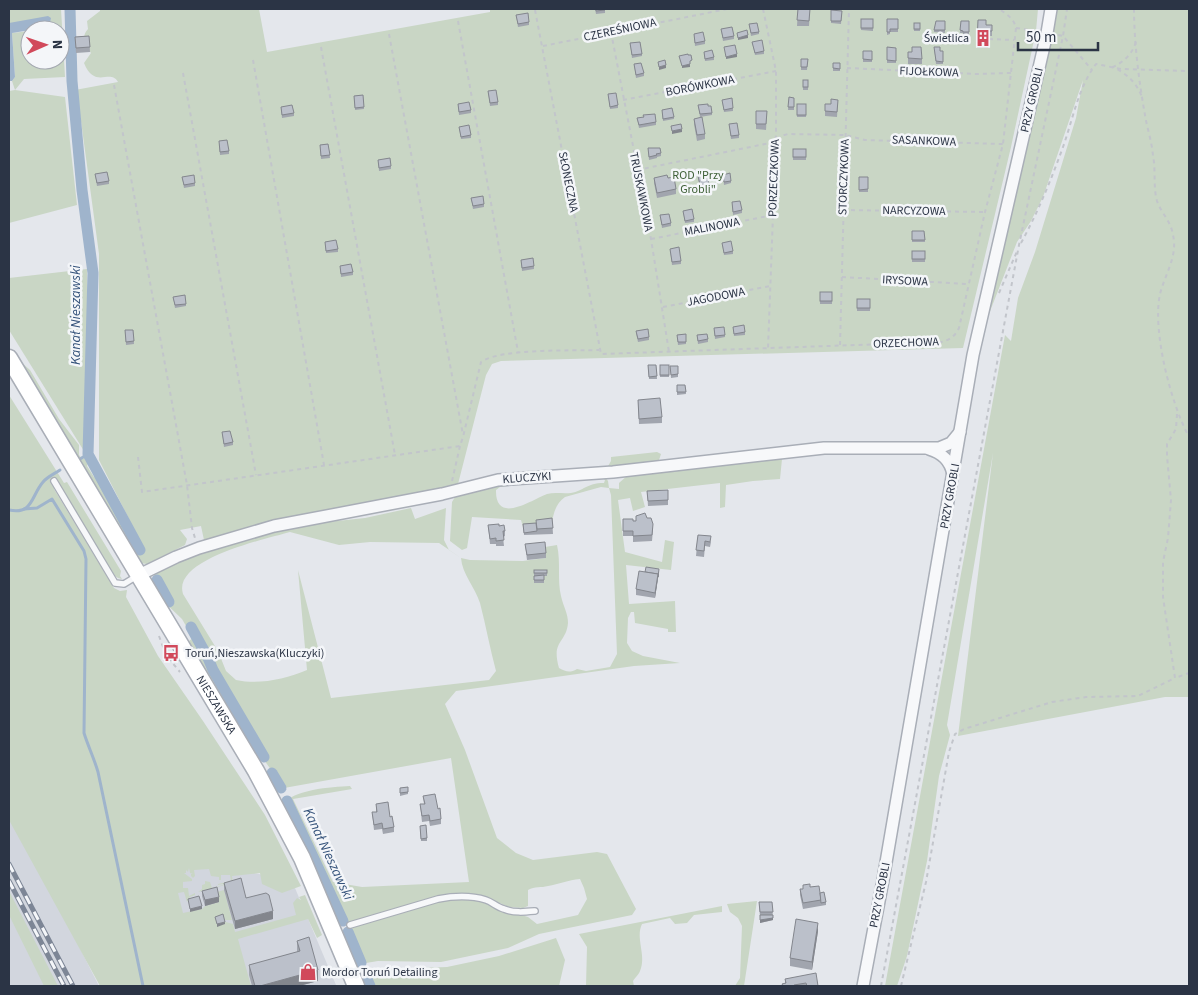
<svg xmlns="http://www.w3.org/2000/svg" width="1198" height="995" font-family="'Source Sans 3',sans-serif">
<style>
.built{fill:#d2d6de}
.green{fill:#c9d6c5;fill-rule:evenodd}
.water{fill:#9fb4cc}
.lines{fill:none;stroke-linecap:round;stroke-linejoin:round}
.stream{stroke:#9fb4cc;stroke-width:3}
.canal{stroke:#9fb4cc;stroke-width:11}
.service-casing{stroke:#a9aeb7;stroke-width:8}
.minor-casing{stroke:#a9aeb7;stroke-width:14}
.secondary-casing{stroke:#a9aeb7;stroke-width:19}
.path{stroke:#c2c5cb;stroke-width:2;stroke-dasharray:4 4;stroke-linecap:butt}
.service{stroke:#f7f8fa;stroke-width:5.5}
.minor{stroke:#f7f8fa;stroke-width:11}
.secondary{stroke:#fff;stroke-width:16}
.rail-casing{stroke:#7d8696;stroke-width:5}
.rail{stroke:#f4f6f9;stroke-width:3;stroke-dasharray:9;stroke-linecap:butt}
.wall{fill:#a1a5ae}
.shaded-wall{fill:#83868d}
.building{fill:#bbc0ca;stroke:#83868d}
.labels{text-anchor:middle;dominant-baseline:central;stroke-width:5;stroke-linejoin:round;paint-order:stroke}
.street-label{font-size:12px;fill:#2b3445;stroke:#f4f6f9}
.poi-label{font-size:12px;fill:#2b3445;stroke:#f4f6f9;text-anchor:start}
.park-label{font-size:12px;fill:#3f6138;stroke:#f4f6f9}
.water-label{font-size:14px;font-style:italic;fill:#34527a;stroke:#f4f6f9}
</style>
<rect width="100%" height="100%" fill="#e4e7ec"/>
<g class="built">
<polygon points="9,807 39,868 99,986 9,986"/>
<polygon points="212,864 292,881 336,985 331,986 211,986 163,869"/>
</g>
<g class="green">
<polygon points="9,9 61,9 65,77 24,79 15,90 65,97 77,205 9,223 9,91 15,90 12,81 15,77 12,33 30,31 30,60 60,60 60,30 34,30 49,27 9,23"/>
<path d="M100,9H259L267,52L490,12V9H1038L1036,31L1011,147L963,348L501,361L492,364L486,375L458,484L204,540L201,526L180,530L187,539L185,545L147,564L140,563L22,363L30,370L59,419L79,445V455L82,459L87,457L89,461L87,466L94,477L100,478L133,540L135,539L126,520L129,519L99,460V254L81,121L75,90L118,82C110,68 95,90 84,63L91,53C86,45 80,38 88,29L87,21L100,11Z"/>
<path d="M1054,9H1189V697H1165L958,736L993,453L947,725L950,735L939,776L927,861L907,956L897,986H885L1005,335L1011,341L1018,298L1035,252L1076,118L1083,80L1043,197L1031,221L1017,242L980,337L983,316C1010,214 1038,113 1054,9Z"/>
<polygon points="87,269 89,404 84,451 9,330 9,278"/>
<polygon points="9,395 64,483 67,482 121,571 120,576 122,579 118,578 115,576 59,486 54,489 114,588 120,591 127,590 126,597 158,656 203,721 265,815 301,886 282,893 262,884 260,873 232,876 233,883 198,892 202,889 202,885 205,884 205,881 210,882 212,888 223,885 223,884 218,885 218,884 231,881 230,875 221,875 221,880 219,880 219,877 211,876 209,869 194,870 195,876 193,878 191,876 191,874 193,874 190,873 189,868 188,872 186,870 186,873 184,873 192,879 192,881 183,882 183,888 188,888 189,896 195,893 195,895 190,897 187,902 184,892 178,893 183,913 202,909 205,906 219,902 217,892 224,890 232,920 224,920 223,917 215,919 233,924 235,932 296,915 293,903 297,898 301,900 299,897 305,895 322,935 317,938 308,919 238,939 251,986 100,986 9,820"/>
<polygon points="657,452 661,454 658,463 607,468 611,461 611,457"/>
<path d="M782,459L780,479L753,481L726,485L725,507L720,508V483L641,492L645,507L633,511L630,498L618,500L625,552L662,562L665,540L674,542L671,570L626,565L629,604L675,601L676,632H668V629L635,623L634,612H631L628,618L627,643L632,651L643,656L680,663L634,666L456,691L445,704L465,750L497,838L516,853L533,860L597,852L607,854L636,909L632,915L539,934L508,948L441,962L378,961L354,965L340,936L352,928L440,900H477L494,907L528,917L537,924L578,915L587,899L584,888L580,879C568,880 559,884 548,886C541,888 535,886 528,890V906L523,908L509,907L483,896L451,893L338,926L281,806C293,789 331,787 350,786L352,789L293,799L333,882L362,887L469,882L451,758L284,788L207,680L189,641L193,638L182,619L161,599L151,583L156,572L169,564L291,526L365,518L411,508L415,519L446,508L444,540L449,550L461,558L470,560L523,561L546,558L545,547L557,545C561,562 557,580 561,596C563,606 568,613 568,623C566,644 551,640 559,668C566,672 570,673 577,669L586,671L610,667L617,654L611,495L609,488L601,487L565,497C556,503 553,514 552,524L523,527L521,520L472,517L467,548L462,550L450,541L452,502L457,494L479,487L555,480L500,487L496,490C495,526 533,499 547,494C555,492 563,494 571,493C584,491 586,483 604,483L605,480L601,477H605L608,481L609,488L619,489V483L628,475ZM290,532L339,545L370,542L439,543L461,558C462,574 475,587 480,603C486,626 490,649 496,671L489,680L331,698L298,570L307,670C285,679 260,685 236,680L226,671L218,651L183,594C172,559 266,539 290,532Z"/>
<polygon points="9,891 58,986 44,986 9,915"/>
<polygon points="757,901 744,986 735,986 740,978 742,926 738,918 730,912 727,904"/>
<path d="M722,906V912L694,915L687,923L675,924L670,918L642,924C635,938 647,956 640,971C639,974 635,978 633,981L634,986H586L587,947L579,934Z"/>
<polygon points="556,938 565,960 559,986 362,986 361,977 370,970 447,967 499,956"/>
</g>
<polygon class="water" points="48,16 51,18 49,27 12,33 15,77 12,81 9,81 9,23"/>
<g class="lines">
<g class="stream">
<polyline points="80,459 88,454"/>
<path d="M24,509L37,508L52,499L84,551L86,559L84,733C88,746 94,758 98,772L143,986"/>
<path d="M9,510C33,515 31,496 43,482C47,477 54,474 60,470"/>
</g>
<g class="canal">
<polyline points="70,9 72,81 82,190 93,273 88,454 140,550"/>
<polyline points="157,580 169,602"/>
<polyline points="191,627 208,658 213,670 264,757"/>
<polyline points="272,773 281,788"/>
<polyline points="287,801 343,921"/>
<polyline points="348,932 361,963"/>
<polyline points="366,977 370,986"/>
</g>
<g class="service-casing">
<g id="service">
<polyline points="54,481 115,583 124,584 137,576"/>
<path d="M350,925L438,899C454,896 470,895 486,900C492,902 497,907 504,909C514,913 524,912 535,911"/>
</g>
</g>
<g class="minor-casing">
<g id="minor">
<path d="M929,449C942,453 950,460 953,474"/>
<polyline points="139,575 176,557 199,548 274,526 442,494 498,480 613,472 824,448 939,448 951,443 960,432"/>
<polyline points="863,986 883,880 973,355 1047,33 1051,9"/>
</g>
</g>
<g class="secondary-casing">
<g id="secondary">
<path id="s1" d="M9,358L256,771L302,858L356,986"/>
</g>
</g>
<g class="path">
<polyline points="763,9 776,71 776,134 768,349"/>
<path d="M1134,9C1134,42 1139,82 1145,115C1147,128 1152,142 1153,156C1156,170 1153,187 1157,201C1161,213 1171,221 1173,235C1178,256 1165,274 1160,294C1152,331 1171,404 1189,437"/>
<path d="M535,10L601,354L941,342C950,340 955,336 959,328L985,212L1003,144L1016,28C1014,19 1007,14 999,9"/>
<polyline points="458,21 518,352"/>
<polyline points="1016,28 1036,31"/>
<polyline points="611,32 651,239 669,352"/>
<polyline points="389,34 463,435"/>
<polyline points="1058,35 1063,36 1092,70"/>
<polyline points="989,39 1014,40"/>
<path d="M1136,42C1132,54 1125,61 1113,67C1127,74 1136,82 1142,97"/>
<polyline points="543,46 727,9"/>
<polyline points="321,47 395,455"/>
<polyline points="253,60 324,465"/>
<polyline points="847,68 977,74 1011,73"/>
<polyline points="183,73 256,475"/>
<polyline points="114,85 187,485 192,528 195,538"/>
<polyline points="623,100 776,71"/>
<polyline points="637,170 775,142 781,136 788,134 845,135 865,140 1003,144"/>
<polyline points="843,210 985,212"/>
<polyline points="651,239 773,215"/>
<path d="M1021,243C1038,212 1051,180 1063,147C1073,119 1078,88 1096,64L1121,69L1189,71"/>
<polyline points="842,277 968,284"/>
<polyline points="999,293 1018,249"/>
<polyline points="663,307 770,286"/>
<polyline points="840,345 849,9"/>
<polyline points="1177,414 1176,429 1167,444 1167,456 1171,500 1168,538 1163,562 1163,597 1175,678 1189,673"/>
<path d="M138,457L142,492L460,446L463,437L481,362C501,348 572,351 599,350"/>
<polyline points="452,481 460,446"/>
<polyline points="159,636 166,655 180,672"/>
<polyline points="881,986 1019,245 1063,36 1067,9"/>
<polyline points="901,986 926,882 949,752 955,734 964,729 1052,702 1086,697 1138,696 1175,678"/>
</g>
<use href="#service" class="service"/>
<use href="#minor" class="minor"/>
<use href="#secondary" class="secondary"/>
<g class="rail-casing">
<g id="rail">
<polyline points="9,864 73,986"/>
<polyline points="9,881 64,986"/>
</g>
</g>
<use href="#rail" class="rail"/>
</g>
<g class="wall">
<polygon points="595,9 605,9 605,13 596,14"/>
<polygon points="798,9 810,9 809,26 797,26"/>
<polygon points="831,10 842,11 841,24 831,23"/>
<polygon points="516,15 529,22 529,25 518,27"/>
<polygon points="861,19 873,19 873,31 861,30"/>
<polygon points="887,19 898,19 898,32 890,32 890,34 887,35"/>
<polygon points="978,20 986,25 992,25 992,36 989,36 988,48 977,48"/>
<polygon points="945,21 945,33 934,32 934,30"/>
<polygon points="961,21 969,21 969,35 963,35 963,33 960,33"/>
<rect x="914" y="23" width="6" height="8"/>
<polygon points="749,24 759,32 759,34 751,36"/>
<polygon points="721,29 734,36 734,39 723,41"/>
<polygon points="694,34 705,41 705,44 695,46"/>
<polygon points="89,36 90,52 76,53 75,37"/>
<polygon points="752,42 764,51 764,54 755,55"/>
<polygon points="630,43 642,54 642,56 632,58"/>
<polygon points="887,47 896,48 896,63 887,63"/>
<polygon points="934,47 940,51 943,51 943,64 936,64"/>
<rect x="863" y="51" width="9" height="11"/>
<polygon points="704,52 714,57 714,60 705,61"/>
<polygon points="908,52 922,59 922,64 908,64"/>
<polygon points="801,59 808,59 807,70 801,70"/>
<rect x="833" y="63" width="7" height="8"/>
<polygon points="634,64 644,73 644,76 636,78"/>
<rect x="803" y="80" width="5" height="10"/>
<polygon points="488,91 498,102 498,105 490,106"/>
<polygon points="608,94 618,105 618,108 610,109"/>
<polygon points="363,95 364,109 355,110 354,96"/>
<polygon points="789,97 794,98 794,110 788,110"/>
<polygon points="722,100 733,108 733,111 724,112"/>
<polygon points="838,100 837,117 825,116 825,104 831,104"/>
<polygon points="458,104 471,110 471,113 459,115"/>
<rect x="797" y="104" width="9" height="13"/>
<polygon points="698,105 708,106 712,113 712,115 700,117"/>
<polygon points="281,107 294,113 294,116 282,118"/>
<polygon points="662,110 674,117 674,119 663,121"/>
<polygon points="756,111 767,111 766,130 756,129"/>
<polygon points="644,117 656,122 656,125 639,128 637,118"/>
<polygon points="694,119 705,134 705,139 697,141 694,124"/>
<polygon points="729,124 739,135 739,138 731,139"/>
<polygon points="459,127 471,135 471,138 461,139"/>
<polygon points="219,143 229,151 229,154 220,155"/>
<polygon points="328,144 330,158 321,159 320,145"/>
<polygon points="648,148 661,153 661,156 657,157 657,158 649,160"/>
<rect x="793" y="149" width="13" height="11"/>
<polygon points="378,160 391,166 391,169 379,171"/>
<polygon points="95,174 109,181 109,184 97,186"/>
<polygon points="723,175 731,181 731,183 724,185"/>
<polygon points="698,176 709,184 709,186 700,188"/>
<polygon points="182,177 195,183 195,186 184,188"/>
<rect x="859" y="177" width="9" height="15"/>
<polygon points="654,178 668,178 676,189 676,194 657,198 654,183"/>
<polygon points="471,198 484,204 484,207 473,209"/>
<polygon points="732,202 742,210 742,213 733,215"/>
<polygon points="683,211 694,219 694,222 685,223"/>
<polygon points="660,215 671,223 671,226 662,228"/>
<polygon points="912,231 924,231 925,242 912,242"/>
<polygon points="325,242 338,249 338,252 326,253"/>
<polygon points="722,243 733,251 733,254 724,255"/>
<polygon points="670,249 681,261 681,264 672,265"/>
<rect x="912" y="251" width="13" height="11"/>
<polygon points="521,260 534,266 534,269 522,271"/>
<polygon points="340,266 353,272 353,275 341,277"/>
<rect x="820" y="292" width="12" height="12"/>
<polygon points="173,297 186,304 186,306 175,308"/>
<rect x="857" y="299" width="13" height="12"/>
<polygon points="733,327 745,332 745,335 734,336"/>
<polygon points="714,328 725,335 725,337 715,339"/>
<polygon points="125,330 133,330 134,344 126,345"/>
<polygon points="636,333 649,337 649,340 638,342"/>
<polygon points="686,334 686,344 678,345 677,335"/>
<polygon points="697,335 708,339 708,342 698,344"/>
<polygon points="648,365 656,365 657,379 649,379"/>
<rect x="660" y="365" width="9" height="12"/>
<polygon points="670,366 678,366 678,377 671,378"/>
<polygon points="677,385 685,385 686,394 677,395"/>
<polygon points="638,400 662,417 662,423 639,424"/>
<polygon points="222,432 233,442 233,445 224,447"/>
<polygon points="668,490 668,505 648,506 647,491"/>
<polygon points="552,518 553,534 524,535 523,524 536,523"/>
<polygon points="647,518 653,529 652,541 633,542 633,536 623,536 623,519 636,521"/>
<polygon points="488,525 505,531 505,536 503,537 504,546 496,546 496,544 490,544"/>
<polygon points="698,535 711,542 710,547 705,546 704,557 696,556"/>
<polygon points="525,544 546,553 546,558 527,560"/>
<polygon points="534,570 547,570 547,576 544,576 544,583 534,583"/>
<polygon points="645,572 659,572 655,598 636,595 636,589"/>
<polygon points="408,787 408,794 400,796 400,788"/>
<polygon points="423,796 438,809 441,819 441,824 430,826 429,821 422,822 420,804 424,804"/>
<polygon points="376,804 390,817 394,827 394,832 383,834 382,829 374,830 372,812 376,812"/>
<polygon points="420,828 427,838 427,841 421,841"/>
<polygon points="224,883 246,898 273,919 235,929 224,890"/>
<polygon points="803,885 810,887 820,893 826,902 826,905 803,909 800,895 800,889 803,889"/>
<polygon points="202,891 219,902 205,906 202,896"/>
<polygon points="759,902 772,902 773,920 760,923 760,918"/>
<polygon points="818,931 812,970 790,966 790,958"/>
<polygon points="297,941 318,981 299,986 252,986 249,975 249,965 297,952"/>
<polygon points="785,979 818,986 782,986 782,984 785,983"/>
</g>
<g class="shaded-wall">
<polygon points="748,35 748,38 738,40 738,38"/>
<polygon points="737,54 737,57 726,59 726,57"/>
<polygon points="690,64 690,67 682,68 682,66"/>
<polygon points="666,65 666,68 659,70 659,67"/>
<polygon points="682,129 682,132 672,134 672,131"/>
<polygon points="659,569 659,572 655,598 655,593"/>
<polygon points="219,897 219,902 205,906 205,900"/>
<polygon points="202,906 202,909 190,912 190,909"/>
<polygon points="273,911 273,919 235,929 235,921"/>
<polygon points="773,918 773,920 760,923 760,920"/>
<polygon points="225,922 225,924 217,927 217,924"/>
<polygon points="818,923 818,931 812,970 812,962"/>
<polygon points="318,970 318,981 299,986 260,986"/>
</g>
<g class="building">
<polygon points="596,9 605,9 605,10 596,11"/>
<polygon points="798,9 810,9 809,21 797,20"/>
<polygon points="831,10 842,11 841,21 831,21"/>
<polygon points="528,13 529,22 518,24 516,15"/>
<rect x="861" y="19" width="12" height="9"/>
<polygon points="887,19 898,19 898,29 890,29 890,32 887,32"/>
<polygon points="978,20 986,20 986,25 992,25 992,31 989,31 988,43 977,42"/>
<polygon points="936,21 945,21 945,30 934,30"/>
<polygon points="961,21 969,21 969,32 963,32 963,31 960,30"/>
<polygon points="757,23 759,32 751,33 749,24"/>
<rect x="914" y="23" width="6" height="6"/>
<polygon points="732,27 734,36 723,38 721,29"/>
<polygon points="747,30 748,35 738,38 737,33"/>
<polygon points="703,32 705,41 695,43 694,34"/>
<polygon points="89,36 90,47 76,48 75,37"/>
<polygon points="762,40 764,51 755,53 752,42"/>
<polygon points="640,42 642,54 632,55 630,43"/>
<polygon points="735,45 737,54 726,57 724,47"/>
<polygon points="887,47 896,48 896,61 887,60"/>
<polygon points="912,47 921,47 922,59 908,58 908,52 912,52"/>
<polygon points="934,47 940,47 940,51 943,51 943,62 936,61"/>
<polygon points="712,50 714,57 705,59 704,52"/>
<polygon points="863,51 872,51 872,60 863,59"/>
<polygon points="688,54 688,55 691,55 692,60 690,61 690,64 682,66 679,56"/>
<polygon points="801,59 808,59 807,67 801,67"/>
<polygon points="665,60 666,65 659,67 658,62"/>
<polygon points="641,63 644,73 636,75 634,64"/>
<polygon points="833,63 840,63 840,69 833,68"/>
<rect x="803" y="80" width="5" height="7"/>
<polygon points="496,90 498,102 490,103 488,91"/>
<polygon points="616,93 618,105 610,107 608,94"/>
<polygon points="363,95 364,107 355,108 354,96"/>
<polygon points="789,97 794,98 794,107 788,107"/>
<polygon points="732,98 733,108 724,110 722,100"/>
<polygon points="831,99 838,100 837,112 825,111 825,104 831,104"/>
<polygon points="469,102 471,110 459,112 458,104"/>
<polygon points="708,104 708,106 711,106 712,113 700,114 698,105"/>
<rect x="797" y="104" width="9" height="11"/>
<polygon points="292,105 294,113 282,115 281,107"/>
<polygon points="672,108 674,117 663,119 662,110"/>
<polygon points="756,111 767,111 766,124 756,124"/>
<polygon points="655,114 656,122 639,125 637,118 644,117 643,115"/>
<polygon points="702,117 705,134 697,135 694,119"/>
<polygon points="737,123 739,135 731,136 729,124"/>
<polygon points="681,124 682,129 672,131 671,126"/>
<polygon points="469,125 471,135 461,137 459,127"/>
<polygon points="227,140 229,151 220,152 219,141"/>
<polygon points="328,144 330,155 321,156 320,145"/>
<polygon points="648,148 660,148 661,153 656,154 657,155 649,157"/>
<rect x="793" y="149" width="13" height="8"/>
<polygon points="390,158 391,166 379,168 378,160"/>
<polygon points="107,172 109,181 97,183 95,174"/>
<polygon points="730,173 731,181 724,182 723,175"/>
<polygon points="707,174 709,184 700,185 698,176"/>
<polygon points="194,175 195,183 184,185 182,177"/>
<polygon points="667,175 668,178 674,177 676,189 657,193 654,178"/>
<polygon points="859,177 868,177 868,189 859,190"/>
<polygon points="483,196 484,204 473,206 471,198"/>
<polygon points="740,201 742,210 733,212 732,202"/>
<polygon points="692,209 694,219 685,221 683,211"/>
<polygon points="669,214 671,223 662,225 660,215"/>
<polygon points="912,231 924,231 925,240 912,240"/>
<polygon points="336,240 338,249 326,251 325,242"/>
<polygon points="731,241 733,251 724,253 722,243"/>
<polygon points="679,247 681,261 672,262 670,249"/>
<rect x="912" y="251" width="13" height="8"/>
<polygon points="533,258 534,266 522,268 521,260"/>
<polygon points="351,264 353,272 341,274 340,266"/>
<rect x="820" y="292" width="12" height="9"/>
<polygon points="185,295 186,304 175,305 173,297"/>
<rect x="857" y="299" width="13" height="9"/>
<polygon points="744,325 745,332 734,334 733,327"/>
<polygon points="724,327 725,335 715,336 714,328"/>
<polygon points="648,329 649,337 638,339 636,331"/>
<polygon points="125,330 133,330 134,341 126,342"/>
<polygon points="686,334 686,342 678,342 677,335"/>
<polygon points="707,334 708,339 698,341 697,335"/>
<polygon points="648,365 656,365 657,376 649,377"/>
<rect x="660" y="365" width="9" height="10"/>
<polygon points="670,366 678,366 678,374 671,375"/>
<polygon points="677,385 685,385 686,392 677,392"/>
<polygon points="660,398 662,417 639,419 638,400"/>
<polygon points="230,431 233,442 224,444 222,432"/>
<polygon points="668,490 668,500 648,501 647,491"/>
<polygon points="645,513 647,518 651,518 653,524 652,535 633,536 633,531 623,531 623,519 633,519 633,521 636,521 636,516"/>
<polygon points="552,518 553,528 537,529 536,520"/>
<polygon points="536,523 537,531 524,533 523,524"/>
<polygon points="499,524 499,526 504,525 505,531 503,531 504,540 496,541 496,538 490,539 488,525"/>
<polygon points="698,535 711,536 710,542 705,541 704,551 696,550"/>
<polygon points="545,542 546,553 527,555 525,544"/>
<polygon points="646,567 659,569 658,577 658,574 645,572"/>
<rect x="534" y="570" width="13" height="3"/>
<polygon points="639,571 658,574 655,593 636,589"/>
<polygon points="544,575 544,580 534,580 534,576"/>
<polygon points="408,787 408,792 400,793 400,788"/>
<polygon points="435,794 438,809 440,808 441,819 430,821 429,815 422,816 420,804 425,804 423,796"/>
<polygon points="388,802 390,817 392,816 394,827 383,829 382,823 374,825 372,812 377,812 376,804"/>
<polygon points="426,825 427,838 421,839 420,826"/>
<polygon points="241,878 246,898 266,893 269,895 273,911 235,921 224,883"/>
<polygon points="810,884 810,887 819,886 821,900 803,903 800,889 803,889 803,885"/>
<polygon points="217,887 219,897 205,900 202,891"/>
<polygon points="824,892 826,902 821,903 820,893"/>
<polygon points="199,896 202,906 190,909 188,899"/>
<polygon points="759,902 772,902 773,912 760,912"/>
<polygon points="223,914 225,922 217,924 215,917"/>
<polygon points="760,915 773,915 773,918 760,920"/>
<polygon points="796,919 818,923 812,962 790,958"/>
<polygon points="309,937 318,970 260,986 255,986 249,965 300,951 297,941"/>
<polygon points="816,973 818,986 807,986 806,983 794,985 794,986 783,986 782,984 786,983 785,979"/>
</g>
<defs>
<g id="building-bare" transform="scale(1.35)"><path d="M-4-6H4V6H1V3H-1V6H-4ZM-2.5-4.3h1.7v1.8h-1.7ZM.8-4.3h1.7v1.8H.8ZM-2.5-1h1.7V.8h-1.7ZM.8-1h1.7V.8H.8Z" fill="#d1495b" stroke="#f4f6f9" stroke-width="2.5" paint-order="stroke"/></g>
<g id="bus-bare" transform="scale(1.35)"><path d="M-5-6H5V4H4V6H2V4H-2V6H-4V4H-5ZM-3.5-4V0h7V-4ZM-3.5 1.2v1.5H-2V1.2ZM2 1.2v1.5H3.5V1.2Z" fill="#d1495b" stroke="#f4f6f9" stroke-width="2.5" paint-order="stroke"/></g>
<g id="shop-bare" transform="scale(1.35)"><path d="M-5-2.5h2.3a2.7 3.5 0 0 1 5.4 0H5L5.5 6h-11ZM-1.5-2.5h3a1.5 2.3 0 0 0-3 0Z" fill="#d1495b" stroke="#f4f6f9" stroke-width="2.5" paint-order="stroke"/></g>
</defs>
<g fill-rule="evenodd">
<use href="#building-bare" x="983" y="38"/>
<use href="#bus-bare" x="171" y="653"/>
<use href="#shop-bare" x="308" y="972"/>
</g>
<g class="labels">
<g class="street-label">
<text transform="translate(620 30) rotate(-12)">CZEREŚNIOWA</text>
<text transform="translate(929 72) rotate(2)">FIJOŁKOWA</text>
<text transform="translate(700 86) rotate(-11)">BORÓWKOWA</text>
<text transform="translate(1032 100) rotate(-77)">PRZY GROBLI</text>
<text transform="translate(924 141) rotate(2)">SASANKOWA</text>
<text transform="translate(844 177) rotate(-88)">STORCZYKOWA</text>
<text transform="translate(774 178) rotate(-88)">PORZECZKOWA</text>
<text transform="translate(568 182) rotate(79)">SŁONECZNA</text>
<text transform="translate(641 192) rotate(79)">TRUSKAWKOWA</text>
<text transform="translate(914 211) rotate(1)">NARCYZOWA</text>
<text transform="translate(712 227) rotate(-11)">MALINOWA</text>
<text transform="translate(905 281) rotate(3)">IRYSOWA</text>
<text transform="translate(716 297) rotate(-11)">JAGODOWA</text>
<text transform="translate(906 343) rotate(-2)">ORZECHOWA</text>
<text transform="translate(527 478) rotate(-4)">KLUCZYKI</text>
<text transform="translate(950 496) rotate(-80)">PRZY GROBLI</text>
<text stroke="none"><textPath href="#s1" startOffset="404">NIESZAWSKA</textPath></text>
<text transform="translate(880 895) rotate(-79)">PRZY GROBLI</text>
</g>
<g class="poi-label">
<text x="969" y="38" text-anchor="end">Świetlica</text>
<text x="185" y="653">Toruń,Nieszawska(Kluczyki)</text>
<text x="322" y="972">Mordor Toruń Detailing</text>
</g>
<g class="park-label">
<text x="698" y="175">ROD "Przy<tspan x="698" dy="14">Grobli"</tspan></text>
</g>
<g class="water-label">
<text transform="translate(76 315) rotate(-90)">Kanał Nieszawski</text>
<text transform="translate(328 854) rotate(65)">Kanał Nieszawski</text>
</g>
</g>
<rect width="1198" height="995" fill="none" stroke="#2b3445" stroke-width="20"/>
<g transform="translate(45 45) rotate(88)"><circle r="24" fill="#f4f6f9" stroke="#a4a8b1"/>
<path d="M0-4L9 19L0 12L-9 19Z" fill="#d1495b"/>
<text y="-8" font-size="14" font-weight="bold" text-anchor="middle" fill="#2b3445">N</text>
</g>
<path d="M1018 42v8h80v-8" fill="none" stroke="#2b3445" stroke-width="2.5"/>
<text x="1026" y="42" font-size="15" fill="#2b3445" stroke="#f4f6f9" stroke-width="4" paint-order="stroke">50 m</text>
</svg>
